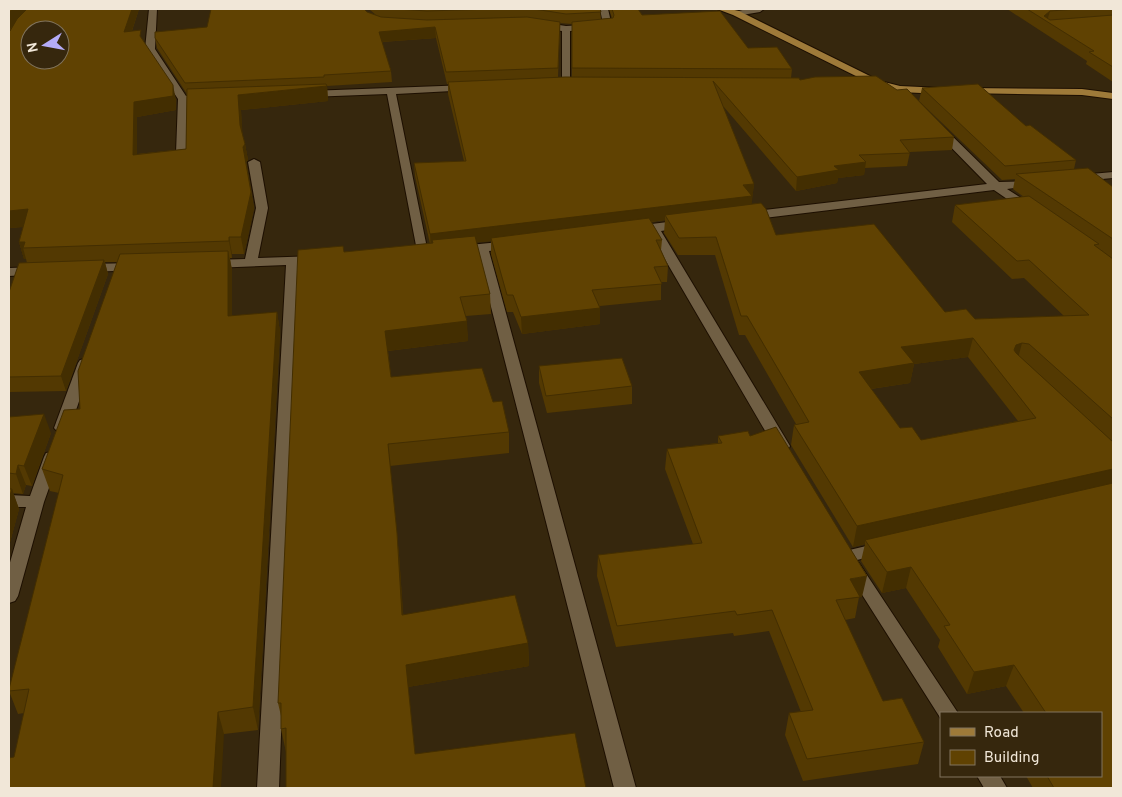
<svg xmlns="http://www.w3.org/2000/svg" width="1122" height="797" font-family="Overpass,sans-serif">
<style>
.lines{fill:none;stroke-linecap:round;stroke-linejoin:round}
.minor-casing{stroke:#1d0f00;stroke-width:2}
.major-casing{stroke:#1d0f00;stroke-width:2}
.minor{fill:#705f44;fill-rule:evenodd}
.major{fill:#9e7a39;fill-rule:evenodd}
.wall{fill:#533902;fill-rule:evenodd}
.shaded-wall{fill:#432e01}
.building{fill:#604202;stroke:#432e01;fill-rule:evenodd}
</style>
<rect width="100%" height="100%" fill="#36270d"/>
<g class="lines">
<g class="minor-casing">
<g id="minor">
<polygon points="149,9 157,9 155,49 186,96 206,95 211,98 206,101 188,102 186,153 181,156 176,153 178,99 145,49"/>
<polygon points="600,9 608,9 612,26 608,29 570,31 570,84 568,86 562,86 562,31 540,28 536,25 540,22 566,26 603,24"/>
<polygon points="746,9 764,9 760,12 736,16 732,13"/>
<polygon points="468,85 473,88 471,90 396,94 428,253 422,257 418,256 387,94 309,97 304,94 309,91"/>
<polygon points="939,126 943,127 999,182 1037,181 1039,183 1037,185 1007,189 1034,206 1036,209 1034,212 1026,212 994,190 747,220 741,216 747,212 987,184 935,131 934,129"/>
<polygon points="254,159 260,162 268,208 258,258 317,256 323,260 317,264 299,264 279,788 257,788 286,265 212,268 206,264 212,260 245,259 256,208 248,162"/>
<polygon points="1113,172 1113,178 1080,181 1074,178 1080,175"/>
<polygon points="684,220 688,221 690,224 688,227 661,231 790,446 788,450 776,450 774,446 649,232 635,234 629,230 635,226"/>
<polygon points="511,241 515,242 517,245 515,248 489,251 636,788 614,788 477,252 459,254 453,250 459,246"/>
<polygon points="137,263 142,264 143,267 142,270 87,272 81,268 87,264"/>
<polygon points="37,267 42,268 43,271 42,274 9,276 9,268"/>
<polygon points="85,359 90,360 92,363 70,428 67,431 57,431 54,428 78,363 80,360"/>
<polygon points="52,452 58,453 60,457 44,502 18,596 15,601 9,603 9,566 26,507 9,507 9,495 30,496 44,457 46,453"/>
<polygon points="883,542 889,544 892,548 889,552 853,561 859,563 958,713 941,713 941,719 847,571 844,567 850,562 841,560 838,556 841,552"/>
<polygon points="977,776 1000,776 1007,788 984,788"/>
</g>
</g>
<g class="major-casing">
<g id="major">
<polygon points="717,9 730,9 739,11 880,81 900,86 942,88 947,91 942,94 900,92 874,85 733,15"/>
<polygon points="965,88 1082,89 1113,93 1113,99 1082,95 962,93 960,91"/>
</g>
</g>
<use href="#minor" class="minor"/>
<use href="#major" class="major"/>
</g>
<g class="wall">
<path d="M9,9H139L132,31L143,40L176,100V110L137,117V154L186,149L187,94L157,48L155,38L367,12L376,15L369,9H600L601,19L612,18L609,9H638L642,15L748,48L792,69L791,78L800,80L954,137L952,150L910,152L907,166L865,168L864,175L838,178L837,183L796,191L723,106L754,184L751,205L776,235L945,312L975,319L1064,316L1024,278L1012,279L952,222L955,205L1024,197L1013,189L1015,179L1002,180L919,101L922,88L1026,126L1076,160L1074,169L1113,187V788H1033L1026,776H1101V713H1024L1006,686L967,694L938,647L940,640L906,588L882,593L861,561L865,544L853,547L791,445L794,425L796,424L745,335H739L715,255H678L664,233L665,220L651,222L662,240L661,250L668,266L667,282H661V300L600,306V324L522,334L513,312H507L491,254V241L476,242L490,294L491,314L466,316L468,341L388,351L391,377L493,402L509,432V453L390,466L399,555L403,614L528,643L529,666L408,687L415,754L586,788L286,752L281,729V716L278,703L343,246L344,252L430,244L415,176L414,163L464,161L448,94V84H447L436,38L382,42L391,71L392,82L327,86L328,101L241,110L242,133L245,144L248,160L246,162L254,208L244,254H232V258H230L232,270V316L277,312L280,332L258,730L224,734L14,757L24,713L18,714L9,691L59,493L50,491L42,469L80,409L118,262H105L108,274L66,391L9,392V292L27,263L26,259H24L19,242L23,227L9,228ZM560,23L572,24V77H558ZM968,357L1018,421L921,440L900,428L871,389L910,383L914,364Z"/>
<polygon points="1007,9 1113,9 1113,82 1086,64 1087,61"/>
<polygon points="539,366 632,386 632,404 547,413 539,383"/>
<polygon points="9,417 51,433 32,486 26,485 23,494 13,493 19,509 9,546"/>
<polygon points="718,436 750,436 862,597 859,597 855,618 845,620 883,701 924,742 918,764 803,781 785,735 789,713 801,712 769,631 734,636 733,633 616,647 597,576 598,555 693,544 665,469 667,449 718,443"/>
</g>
<g class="shaded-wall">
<polygon points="13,9 30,9 10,29 9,36 9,12"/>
<polygon points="132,9 139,9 127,45 124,32"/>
<polygon points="1050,11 1047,21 1044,16"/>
<polygon points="435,27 436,38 380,42 379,32"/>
<polygon points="173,85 176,100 176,110 137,117 137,171 133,155 134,102"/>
<polygon points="327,86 328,101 241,110 243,140 240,125 238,95"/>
<polygon points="245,144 248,160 246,162 243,147"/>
<polygon points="866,162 864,175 838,178 837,183 796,191 797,177 834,166"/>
<polygon points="754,184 751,210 665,215 665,220 492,241 491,238 491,241 433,247 432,240 433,248 431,248 430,234"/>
<polygon points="251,192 254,208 244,254 241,237"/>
<polygon points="28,209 33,226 9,228 9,211"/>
<polygon points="229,237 232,254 232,258 229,241"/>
<polygon points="19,242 25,242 23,248 26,259 24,259"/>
<polygon points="228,251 232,270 232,336 228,316"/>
<polygon points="104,260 108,274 66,391 61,376"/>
<polygon points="600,308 600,324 522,334 521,317"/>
<polygon points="277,312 280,332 258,730 253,707"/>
<polygon points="467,321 468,341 387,351 385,331"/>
<polygon points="973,338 968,357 914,364 910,383 856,391 859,372 901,347"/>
<polygon points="1022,343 1017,362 1014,350 1016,345"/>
<polygon points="44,414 51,433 32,486 24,466"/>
<polygon points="388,444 399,555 405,637 402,615"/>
<polygon points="18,465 26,485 23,494 16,474"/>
<polygon points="1113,469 1113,488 865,540 865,544 853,547 857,526"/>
<polygon points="12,489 19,509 9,546 9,499"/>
<polygon points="911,567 906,588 882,593 887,572"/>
<polygon points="867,576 862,597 846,599 850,579"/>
<polygon points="528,643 529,666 408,687 417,777 406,665"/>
<polygon points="1014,665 1006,686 967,694 974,672"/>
<polygon points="218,712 224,734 221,788 213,788"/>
</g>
<g class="building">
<path d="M27,9H132L124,32L141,30L140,36L173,85V96L134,102L133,155L186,149L187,89L326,84L327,86L238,95L240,125L245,144L243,147L251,192L241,237H229V241L23,248L25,242H19L28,209L9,211V31H10L17,19ZM30,30H60V60H30Z"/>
<polygon points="211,9 364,9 367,12 381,17 427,20 527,17 560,22 558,68 446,72 435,27 379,32 391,71 324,75 324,77 185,83 155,38 155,32 207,27"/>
<polygon points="398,9 492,9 427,11"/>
<polygon points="534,9 600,9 601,12 566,14"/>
<polygon points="612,9 638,9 642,15 720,11 748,48 777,47 792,69 572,68 572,22 613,18 614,15"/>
<polygon points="1027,9 1078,9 1050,11 1044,16 1050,20 1113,15 1113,67 1089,52 1094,51"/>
<polygon points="876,76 897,90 907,89 954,137 900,140 910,153 859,155 866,162 834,166 839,170 797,177 713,81 754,184 743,185 752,196 430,234 414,163 466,161 448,82 565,77 799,78 800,80 815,77"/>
<polygon points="978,84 1026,126 1030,125 1076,160 1005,166 922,88"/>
<polygon points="1088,168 1113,187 1113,239 1016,174"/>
<path d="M1029,196L1099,244L1094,245L1113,259V419L1029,344L1022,343L1016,345L1014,350L1016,353L1113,442V469L857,526L794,425L809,422L747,316H741L716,237L679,238L665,215L761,203L766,209L776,235L874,224L945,312L966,309L975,319L1089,315L1029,260L1017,261L955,205ZM973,338L1036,418L921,440L912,427L900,428L859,372L914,363L901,347Z"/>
<polygon points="649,218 662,240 656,240 668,266 654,267 662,284 592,290 600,308 521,317 513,295 507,295 491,238"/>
<polygon points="475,236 490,294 460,297 467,321 385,331 391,377 482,368 493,402 502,401 509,432 388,444 397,533 402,615 515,595 528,643 406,665 415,754 575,733 586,788 286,788 286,728 281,729 281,703 278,703 298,250 343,246 344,252 433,243 432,240"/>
<polygon points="228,251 228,316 277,312 253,707 218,712 213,788 9,788 9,758 14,757 29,689 9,691 9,689 63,475 42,469 64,410 80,409 78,371 120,254"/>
<polygon points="104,260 61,376 9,377 9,292 19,263"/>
<polygon points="622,358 632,386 546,396 539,366"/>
<polygon points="44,414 24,466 18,465 16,474 9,473 9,417"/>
<polygon points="776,427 867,576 850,579 860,597 836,600 883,701 902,698 924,742 807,759 789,713 813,710 772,610 737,615 735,611 617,626 598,555 702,543 667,449 722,443 718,436 748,431 750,436"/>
<polygon points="1113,483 1113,788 1054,788 1047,776 1101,776 1101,713 1046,713 1014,665 974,672 944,626 950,625 911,567 887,572 865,540"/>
<polygon points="9,489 12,489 9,499"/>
</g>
<rect width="1122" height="797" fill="none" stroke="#f1e7d8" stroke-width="20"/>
<rect x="940" y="712" width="162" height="65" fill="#36270d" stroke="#81745e"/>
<rect x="950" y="728" width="25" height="8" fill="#9e7a39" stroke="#81745e"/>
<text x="984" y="737" font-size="15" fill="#f1e7d8">Road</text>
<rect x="950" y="750" width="25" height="15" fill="#604202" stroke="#81745e"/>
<text x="984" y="762" font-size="15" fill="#f1e7d8">Building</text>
<g transform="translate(45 45) rotate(259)"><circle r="24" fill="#36270d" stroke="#81745e"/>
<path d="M0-4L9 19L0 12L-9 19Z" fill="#b5acf8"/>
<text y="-8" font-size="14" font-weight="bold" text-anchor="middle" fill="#f1e7d8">N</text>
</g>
</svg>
